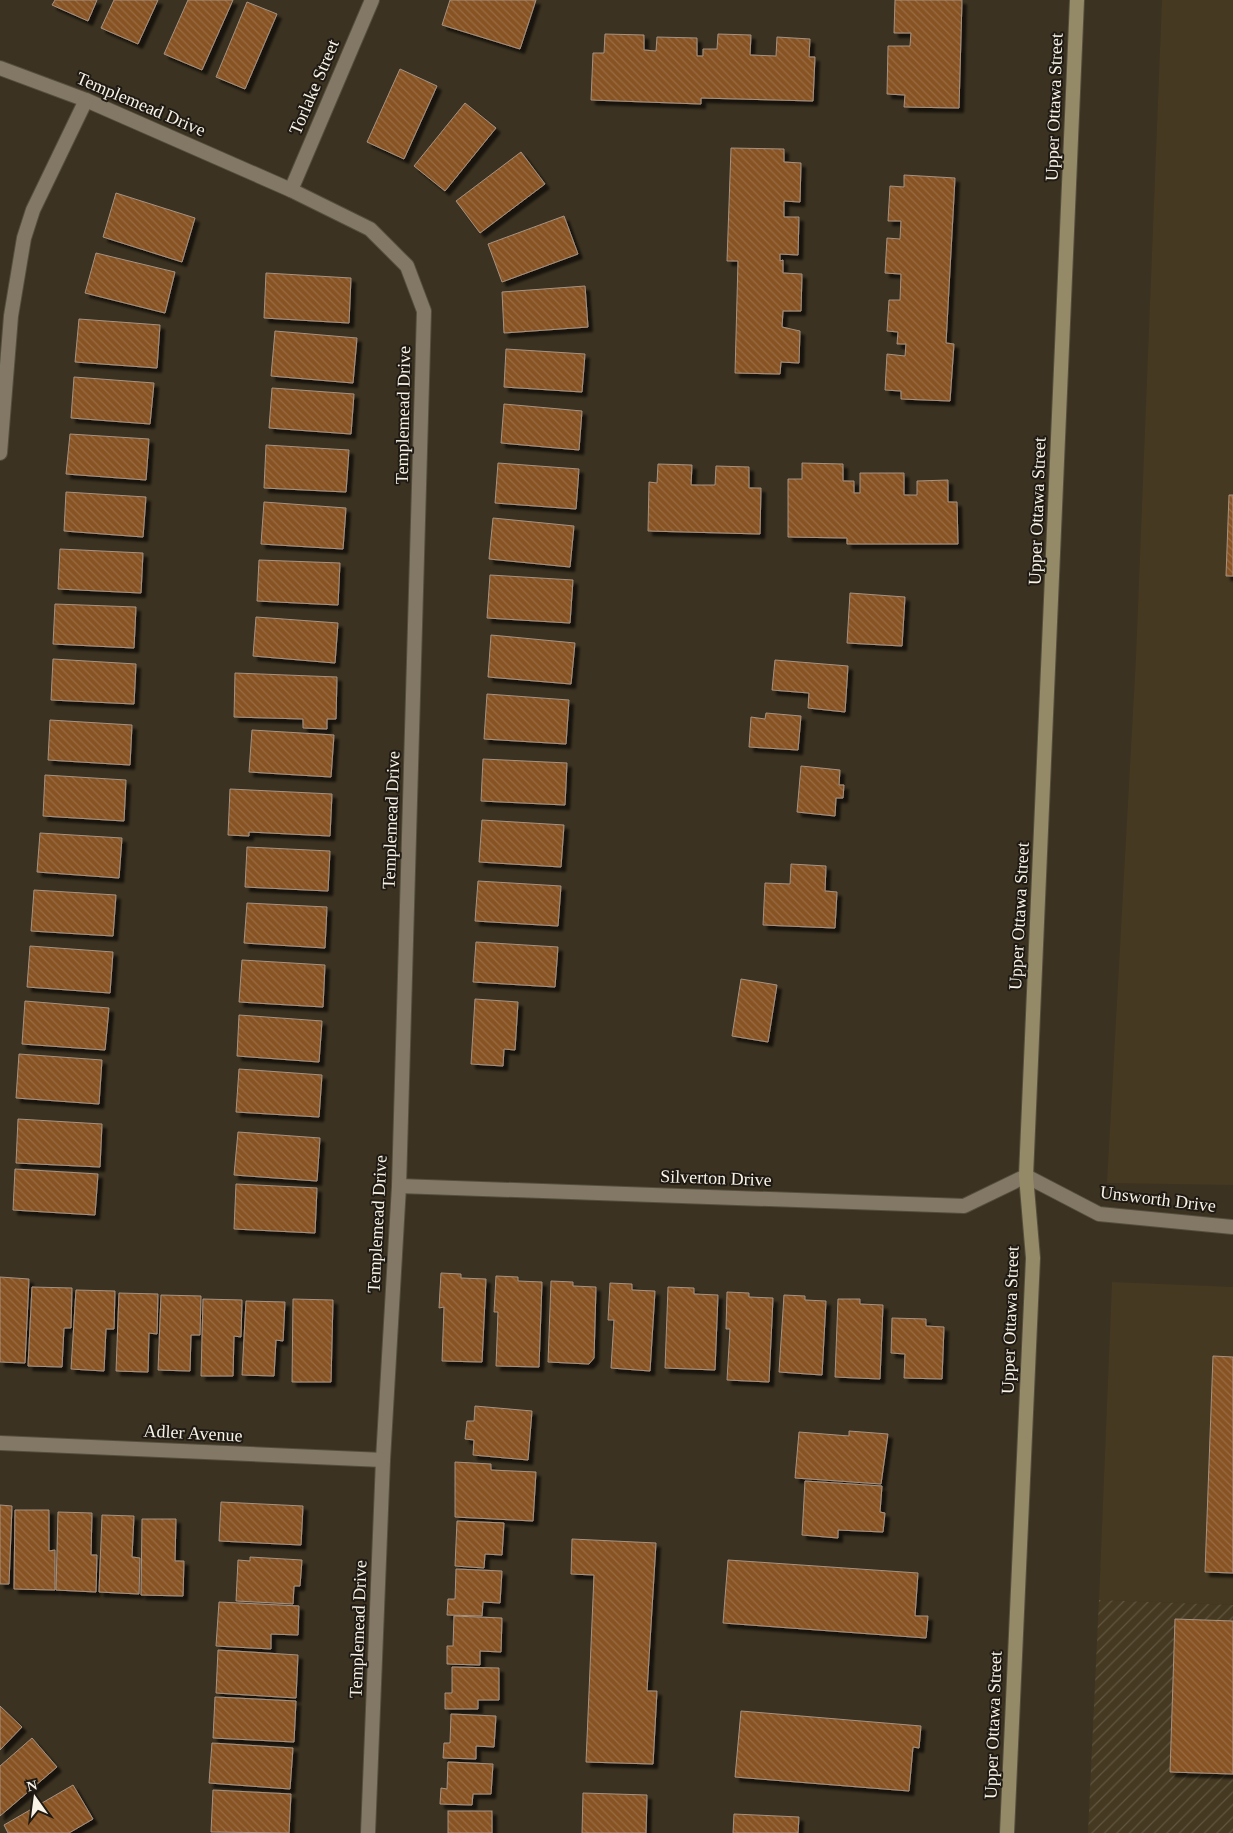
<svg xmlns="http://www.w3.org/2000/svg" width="1233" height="1833" font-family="'Times New Roman',serif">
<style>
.built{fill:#453921}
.industrial{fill:url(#industrial-furrows)}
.building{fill:url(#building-back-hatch);stroke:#a59283;filter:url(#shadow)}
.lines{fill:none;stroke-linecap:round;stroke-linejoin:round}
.minor-casing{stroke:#554e3e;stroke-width:16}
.secondary-casing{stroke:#554e3e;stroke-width:16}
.minor{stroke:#837865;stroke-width:14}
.secondary{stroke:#948a67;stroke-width:14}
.labels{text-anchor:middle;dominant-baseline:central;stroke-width:4;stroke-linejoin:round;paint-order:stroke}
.street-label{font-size:18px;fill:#f8f2e7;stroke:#1f1a13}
</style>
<defs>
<pattern id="industrial-furrows" width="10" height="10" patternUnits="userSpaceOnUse" patternTransform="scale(1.25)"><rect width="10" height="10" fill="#453921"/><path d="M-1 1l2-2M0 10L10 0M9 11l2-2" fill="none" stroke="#615641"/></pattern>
<pattern id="building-back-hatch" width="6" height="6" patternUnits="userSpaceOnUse" patternTransform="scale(1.25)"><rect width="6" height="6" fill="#875324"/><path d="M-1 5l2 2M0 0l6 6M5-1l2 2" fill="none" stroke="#996c44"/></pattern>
<filter id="shadow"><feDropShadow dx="4.5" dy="4.5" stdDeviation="1" flood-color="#0009"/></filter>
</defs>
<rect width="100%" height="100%" fill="#3b3221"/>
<g class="built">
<polygon points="1162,0 1233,0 1233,1185 1107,1183 1136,657"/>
<polygon points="1112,1282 1233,1287 1233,1605 1099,1600"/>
</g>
<polygon class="industrial" points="1099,1600 1233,1605 1233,1833 1088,1833"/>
<g class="building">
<polygon points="55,0 97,0 88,21 52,5"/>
<polygon points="114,0 158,0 138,44 101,28"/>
<polygon points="188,0 233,0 202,70 164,54"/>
<polygon points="450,0 536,0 520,49 442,25"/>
<polygon points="895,0 962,0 959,108 904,107 905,95 887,94 888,46 910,46 911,33 894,33"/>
<polygon points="247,2 277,14 245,89 216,77"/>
<polygon points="605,34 644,35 644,50 656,51 657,37 697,38 697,56 703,56 703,49 717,49 718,34 751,35 750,55 776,56 777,37 810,39 809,57 815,57 813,101 701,98 701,104 591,100 593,53 604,53"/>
<polygon points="400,69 437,86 404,159 367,142"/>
<polygon points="465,103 496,128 445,191 414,166"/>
<polygon points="731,148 784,149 784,162 801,163 800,202 784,201 784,217 799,217 798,255 780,254 780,261 783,260 783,273 802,274 801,311 783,311 782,327 800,331 799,363 781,362 780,374 735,373 738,261 727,261"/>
<polygon points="521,152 545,184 480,233 456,201"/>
<polygon points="904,175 955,178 946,343 954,344 950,401 901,399 901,391 885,390 887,354 905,356 906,344 897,344 898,332 887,331 889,300 900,300 901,274 885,273 887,238 900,239 901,221 888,221 890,186 904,187"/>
<polygon points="116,193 195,218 182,262 103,237"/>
<polygon points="564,216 578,254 502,282 488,244"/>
<polygon points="96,253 175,272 165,313 85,293"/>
<polygon points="266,273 351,278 349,323 264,318"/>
<polygon points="585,286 588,327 504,333 502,292"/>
<polygon points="79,319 160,325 157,368 75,362"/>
<polygon points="275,331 357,338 353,383 271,376"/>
<polygon points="506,349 585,354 582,392 504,387"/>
<polygon points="74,377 154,383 150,424 71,418"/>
<polygon points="272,388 354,394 351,434 269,428"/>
<polygon points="504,404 582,411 579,450 501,443"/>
<polygon points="70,434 149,439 146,480 66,474"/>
<polygon points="266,445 349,450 346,492 264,488"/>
<polygon points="498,463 579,469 576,509 495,503"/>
<polygon points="802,463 843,464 843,481 854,481 854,493 860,493 860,473 904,473 904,495 917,495 917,481 948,480 948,502 957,502 958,544 847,544 847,538 788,537 788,479 802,479"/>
<polygon points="658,464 692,465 691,485 715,485 716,466 749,467 749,488 761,488 760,534 648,531 649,482 657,483"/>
<polygon points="66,492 146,497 143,537 64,531"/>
<polygon points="1229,495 1233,495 1233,576 1226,576"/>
<polygon points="264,502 346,508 343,549 261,544"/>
<polygon points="493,518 574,526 570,567 489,559"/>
<polygon points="60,549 143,553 141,593 58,589"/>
<polygon points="259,560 340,563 338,605 257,601"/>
<polygon points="490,575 573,580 570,623 487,618"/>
<polygon points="850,593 905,597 902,646 847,643"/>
<polygon points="55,604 136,607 134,648 53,644"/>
<polygon points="256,617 338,623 335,663 253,656"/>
<polygon points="491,635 575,643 571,684 488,677"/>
<polygon points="53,659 136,664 134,704 51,700"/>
<polygon points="775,660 848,666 845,712 808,708 809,693 772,690"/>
<polygon points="235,673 337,677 336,719 327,719 327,729 303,728 303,719 234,717"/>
<polygon points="487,694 569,700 566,744 484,739"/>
<polygon points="766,713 801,716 798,750 749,747 751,717 765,719"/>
<polygon points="50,720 132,725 130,765 48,760"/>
<polygon points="252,730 334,735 331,777 249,772"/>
<polygon points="483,759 567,763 565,805 481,801"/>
<polygon points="801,766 840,770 839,785 844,785 843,798 836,798 835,816 797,812"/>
<polygon points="45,775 126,780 124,821 43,816"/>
<polygon points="230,789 332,794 330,836 249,832 249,836 228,835"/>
<polygon points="482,820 564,825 561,867 479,862"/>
<polygon points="40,833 122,838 119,878 37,872"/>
<polygon points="247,847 330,851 328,891 245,887"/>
<polygon points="791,864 826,866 825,891 837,892 835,928 763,925 765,883 790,884"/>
<polygon points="478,881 561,886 558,926 475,921"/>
<polygon points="34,890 116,895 113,936 31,931"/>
<polygon points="247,903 327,907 325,948 244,943"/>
<polygon points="476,942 558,947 555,987 473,982"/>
<polygon points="30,946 113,952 110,993 27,987"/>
<polygon points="242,960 325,965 323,1007 239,1002"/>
<polygon points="741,979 777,985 768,1042 732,1036"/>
<polygon points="475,999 518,1002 515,1050 504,1049 503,1066 471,1064"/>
<polygon points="25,1001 109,1008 105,1050 22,1044"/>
<polygon points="239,1015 322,1021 319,1062 237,1056"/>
<polygon points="19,1054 102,1060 99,1104 16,1098"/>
<polygon points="239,1069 322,1075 319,1117 236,1112"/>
<polygon points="18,1119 102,1124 100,1167 16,1163"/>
<polygon points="238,1132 320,1138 317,1181 234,1175"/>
<polygon points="15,1169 98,1174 95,1215 13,1210"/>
<polygon points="236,1184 317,1188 315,1233 234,1229"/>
<polygon points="441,1273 461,1274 461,1278 486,1279 482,1362 442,1361 444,1307 439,1308"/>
<polygon points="496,1276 518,1277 518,1281 542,1282 539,1367 496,1366 498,1312 494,1312"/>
<polygon points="0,1277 29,1279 25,1363 0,1362"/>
<polygon points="551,1281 573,1282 573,1286 596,1287 594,1358 589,1364 548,1362"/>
<polygon points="610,1283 632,1284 632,1290 655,1291 650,1371 611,1368 614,1320 608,1320"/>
<polygon points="32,1287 72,1288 71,1328 64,1328 62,1367 28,1366"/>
<polygon points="668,1287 694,1288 694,1294 718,1295 715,1370 665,1368"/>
<polygon points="76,1290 115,1291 114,1329 106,1329 104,1371 71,1369"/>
<polygon points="727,1292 749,1293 749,1297 773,1298 769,1382 727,1380 730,1329 726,1329"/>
<polygon points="119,1293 158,1294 157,1334 149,1333 148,1372 116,1371"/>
<polygon points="161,1295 201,1296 200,1335 191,1335 190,1371 158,1370"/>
<polygon points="784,1295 805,1296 805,1300 826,1301 822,1375 779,1372"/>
<polygon points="203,1299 242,1300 241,1337 234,1336 233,1376 201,1376"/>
<polygon points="293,1299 333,1300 331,1382 292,1382"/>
<polygon points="838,1299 860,1299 860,1304 883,1305 880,1379 835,1377"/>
<polygon points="246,1301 285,1302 283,1341 276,1340 274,1376 242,1375"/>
<polygon points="892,1318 926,1319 926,1326 944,1327 942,1379 904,1378 905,1354 891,1353"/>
<polygon points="1213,1356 1233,1357 1233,1573 1205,1572"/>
<polygon points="475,1406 532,1411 528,1460 473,1455 474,1440 465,1439 467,1421 474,1421"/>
<polygon points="849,1431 888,1434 881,1484 795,1478 799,1432 849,1436"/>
<polygon points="455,1462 491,1464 491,1470 536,1472 533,1521 455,1517"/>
<polygon points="805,1481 882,1486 880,1512 885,1513 883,1532 838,1530 838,1538 802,1535"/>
<polygon points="221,1502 303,1506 301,1545 219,1541"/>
<polygon points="0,1505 12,1506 9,1584 0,1584"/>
<polygon points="15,1510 49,1510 49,1551 55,1550 55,1590 14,1589"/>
<polygon points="58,1512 92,1513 91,1555 97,1555 96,1592 56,1590"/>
<polygon points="102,1515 134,1516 132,1557 140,1558 139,1594 99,1592"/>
<polygon points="142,1519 176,1519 175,1561 184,1561 183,1596 141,1595"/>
<polygon points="457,1521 504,1523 502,1555 485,1554 484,1568 455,1566"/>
<polygon points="572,1539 656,1543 647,1691 657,1691 653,1764 586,1762 594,1575 571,1574"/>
<polygon points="250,1557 302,1560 300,1586 294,1586 293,1604 236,1601 238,1560 250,1561"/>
<polygon points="728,1560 918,1573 915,1616 928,1616 926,1638 723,1623"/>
<polygon points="456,1569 502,1571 500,1603 483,1602 482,1616 447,1615 448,1599 455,1599"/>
<polygon points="219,1602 299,1606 298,1635 271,1634 271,1649 216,1646"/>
<polygon points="454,1616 502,1618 501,1652 480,1651 480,1665 447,1664 447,1646 453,1646"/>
<polygon points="1175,1619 1233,1621 1233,1774 1170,1772"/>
<polygon points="218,1650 298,1655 296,1698 216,1693"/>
<polygon points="452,1667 499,1668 499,1700 478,1700 478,1709 445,1709 445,1693 452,1693"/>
<polygon points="215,1697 296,1701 294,1742 213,1738"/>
<polygon points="0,1706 22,1727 0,1750"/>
<polygon points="741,1711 921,1726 919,1748 913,1747 909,1791 735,1777"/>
<polygon points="451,1714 496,1716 494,1747 476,1746 476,1759 443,1758 444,1743 450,1743"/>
<polygon points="32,1738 57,1767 0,1816 0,1766"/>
<polygon points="212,1743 293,1748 290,1789 209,1783"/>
<polygon points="448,1762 493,1764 491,1794 473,1794 472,1805 440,1804 441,1788 447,1789"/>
<polygon points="73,1785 93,1819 69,1833 8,1833 4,1825"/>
<polygon points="213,1790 291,1794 289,1833 211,1832"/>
<polygon points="583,1793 647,1795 646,1833 582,1833"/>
<rect x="448" y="1811" width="44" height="22"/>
<polygon points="734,1814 799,1817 798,1833 733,1833"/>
</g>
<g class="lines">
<g class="minor-casing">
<g id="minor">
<polyline points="0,68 86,100 291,190 370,229 407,266 424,311 399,1186 383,1460 368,1833"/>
<polyline points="291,190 372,0"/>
<polyline points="0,453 11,316 24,238 33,210 86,100"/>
<polyline points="399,1186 964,1206 1026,1176 1099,1214 1233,1227"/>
<polyline points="0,1443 383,1460"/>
</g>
</g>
<g class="secondary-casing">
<polyline id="secondary" points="1007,1833 1033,1258 1026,1176 1077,0"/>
</g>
<use href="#minor" class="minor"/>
<use href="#secondary" class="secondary"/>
</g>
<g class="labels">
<g class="street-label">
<text transform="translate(314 87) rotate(-67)">Torlake Street</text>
<text transform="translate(141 104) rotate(23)">Templemead Drive</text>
<text transform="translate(1054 107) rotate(-88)">Upper Ottawa Street</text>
<text transform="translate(403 415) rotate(-89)">Templemead Drive</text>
<text transform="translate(1037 511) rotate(-88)">Upper Ottawa Street</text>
<text transform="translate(391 820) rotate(-88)">Templemead Drive</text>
<text transform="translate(1019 916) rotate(-87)">Upper Ottawa Street</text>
<text transform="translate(716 1178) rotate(2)">Silverton Drive</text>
<text transform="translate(1158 1199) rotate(7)">Unsworth Drive</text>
<text transform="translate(377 1224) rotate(-87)">Templemead Drive</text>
<text transform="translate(1010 1320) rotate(-88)">Upper Ottawa Street</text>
<text transform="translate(193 1433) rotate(3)">Adler Avenue</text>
<text transform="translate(358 1629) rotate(-88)">Templemead Drive</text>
<text transform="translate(993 1725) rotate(-88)">Upper Ottawa Street</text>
</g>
</g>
<g transform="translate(35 1798) rotate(346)" stroke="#1f1a13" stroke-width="4" paint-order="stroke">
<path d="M0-4L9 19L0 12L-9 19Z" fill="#f8f2e7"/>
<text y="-8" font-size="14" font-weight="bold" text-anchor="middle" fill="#f8f2e7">N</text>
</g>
</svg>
